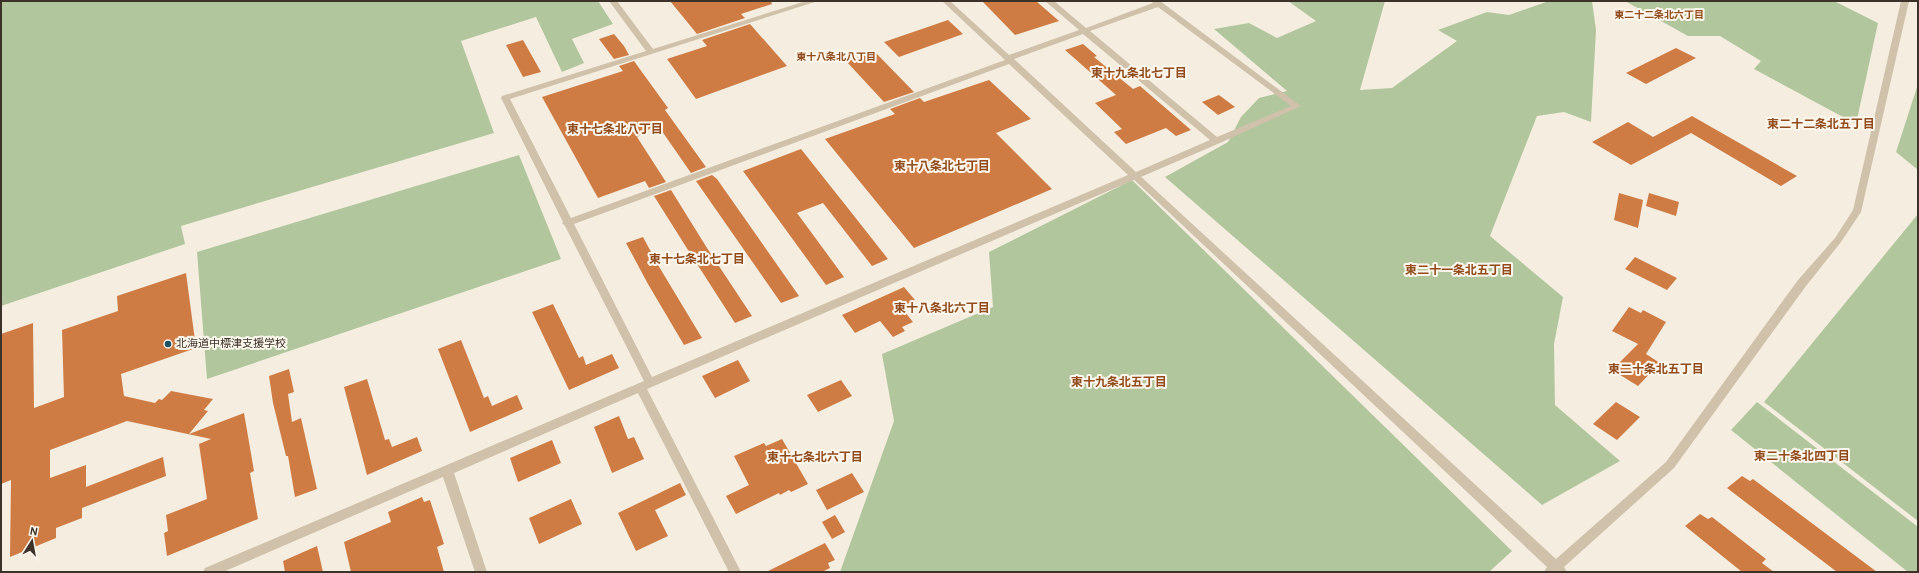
<svg xmlns="http://www.w3.org/2000/svg" width="1919" height="573" font-family="Overpass,'Noto Sans JP',sans-serif">
<style>
.green{fill:#b2c69e}
.building{fill:#cf7c44}
.lines{fill:none;stroke-linecap:round;stroke-linejoin:round}
.minor{fill:#cfc1aa;fill-rule:evenodd}
.tertiary{fill:#cfc1aa;fill-rule:evenodd}
.poi-dot{fill:#1b5161;stroke:#fcf7ed;stroke-width:1.5}
.labels{text-anchor:middle;dominant-baseline:central;stroke-width:4;stroke-linejoin:round;paint-order:stroke}
.far-neighbourhood-label{font-size:10px;font-weight:bold;fill:#914b1c;stroke:#fcf7ed}
.poi-label{font-size:11px;fill:#3c322a;stroke:#fcf7ed;text-anchor:start}
.neighbourhood-label{font-size:12px;font-weight:bold;fill:#914b1c;stroke:#fcf7ed}
</style>
<rect width="100%" height="100%" fill="#f5eee0"/>
<g class="green">
<polygon points="1,1 598,1 613,24 572,39 584,63 562,72 536,17 461,41 494,133 181,226 185,244 1,306"/>
<polygon points="1288,1 1385,1 1360,90 1392,88 1457,41 1438,30 1487,12 1509,15 1549,1 1592,1 1596,30 1591,122 1564,112 1537,116 1490,236 1563,297 1554,344 1555,405 1620,461 1542,505 1165,177 1228,142 1241,117 1259,98 1287,91 1214,29 1249,23 1277,38 1316,21"/>
<polygon points="1625,1 1834,1 1878,23 1856,124 1754,69 1761,61 1720,36 1688,36"/>
<polygon points="1918,84 1918,170 1896,152"/>
<polygon points="519,155 561,259 207,379 197,252"/>
<polygon points="1132,180 1512,551 1489,572 840,572 894,421 882,354 993,307 989,252"/>
<polygon points="1918,214 1918,521 1764,402"/>
<polygon points="1757,402 1918,527 1918,572 1908,572 1731,430"/>
</g>
<g class="building">
<polygon points="670,1 771,1 772,4 741,14 745,18 697,34"/>
<polygon points="982,1 1036,1 1059,21 1015,35"/>
<polygon points="948,20 963,34 899,57 884,42"/>
<polygon points="750,24 787,66 696,99 667,59 707,46 702,40"/>
<polygon points="614,34 624,46 629,55 614,59 599,39"/>
<polygon points="523,40 541,72 523,77 506,45"/>
<polygon points="1083,44 1097,56 1094,57 1133,89 1140,86 1191,130 1176,136 1166,128 1126,144 1114,132 1122,129 1095,103 1116,95 1065,50"/>
<polygon points="1676,48 1696,58 1646,84 1626,73"/>
<polygon points="875,52 914,92 884,102 846,61"/>
<polygon points="634,61 668,108 665,110 706,167 691,173 657,124 637,137 666,182 649,188 645,181 598,198 542,97 623,71 619,66"/>
<polygon points="989,80 1031,119 996,133 1052,189 914,248 825,139 895,114 890,109 920,98 924,102"/>
<polygon points="1219,95 1235,107 1218,115 1202,102"/>
<polygon points="1692,116 1797,176 1781,186 1691,133 1631,165 1592,142 1628,122 1653,137"/>
<polygon points="801,149 847,207 888,259 872,266 823,203 797,213 844,277 826,285 743,171"/>
<polygon points="712,175 717,179 799,296 781,303 696,181"/>
<polygon points="671,190 707,248 752,316 735,323 688,250 654,196"/>
<polygon points="1619,193 1643,200 1638,228 1614,220"/>
<polygon points="1649,193 1679,202 1676,216 1646,206"/>
<polygon points="643,237 658,265 702,338 684,345 648,284 626,243"/>
<polygon points="1635,257 1677,278 1667,290 1625,269"/>
<polygon points="186,273 196,348 121,374 124,396 155,403 159,399 162,400 171,391 213,399 204,410 208,411 189,434 244,413 254,471 250,473 258,519 167,556 164,533 168,531 166,515 207,499 199,444 211,439 127,421 50,450 50,478 86,465 86,487 163,457 166,476 82,508 82,518 56,528 56,538 10,557 11,480 1,484 1,334 33,323 34,408 64,397 62,330 118,311 117,296"/>
<polygon points="904,287 915,300 901,307 913,322 902,327 905,331 893,337 880,321 855,333 842,315"/>
<polygon points="553,304 579,358 583,356 586,365 612,354 619,368 569,390 532,312"/>
<polygon points="1629,307 1641,313 1643,310 1666,322 1646,354 1660,363 1638,386 1612,370 1638,344 1612,331"/>
<polygon points="461,340 484,398 488,396 492,406 517,395 523,409 470,432 438,349"/>
<polygon points="738,360 750,381 715,398 702,376"/>
<polygon points="289,369 294,392 288,394 292,422 301,418 317,489 295,497 288,456 286,456 273,403 269,376"/>
<polygon points="367,379 385,440 389,439 392,447 417,437 422,451 367,475 344,387"/>
<polygon points="841,380 852,396 818,412 807,395"/>
<polygon points="1616,402 1640,417 1617,440 1593,424"/>
<polygon points="619,416 628,439 634,437 644,459 612,473 594,427"/>
<polygon points="782,439 808,484 791,492 789,490 780,495 779,493 736,514 726,496 749,485 734,456 764,443 766,446"/>
<polygon points="552,440 561,463 518,482 510,458"/>
<polygon points="852,473 864,492 827,510 816,490"/>
<polygon points="1742,476 1750,481 1753,479 1877,572 1837,572 1727,488"/>
<polygon points="680,483 686,495 655,510 668,536 636,551 618,513"/>
<polygon points="422,497 424,502 430,500 444,544 437,547 444,572 351,572 344,542 391,522 388,512"/>
<polygon points="571,499 582,524 539,544 529,518"/>
<polygon points="1700,514 1708,519 1712,517 1766,559 1762,563 1774,572 1742,572 1685,526"/>
<polygon points="835,515 845,532 832,539 822,522"/>
<polygon points="825,543 835,560 828,563 830,568 822,572 766,572"/>
<polygon points="317,546 323,572 285,572 283,561"/>
</g>
<g class="lines">
<path class="minor" d="M609,1H617L653,49L806,1H818L510,99L571,218L1005,60L942,1H950L1009,55L1079,30L1045,1H1054L1086,28L1153,3L1151,1H1160L1301,106L1220,143L647,389L741,572H729L638,393L454,473L487,572H475L443,477L223,572H203L205,568L644,381L565,226L562,223L563,222L501,98L502,96L646,51ZM1158,7L1291,106L1217,137L1090,31ZM1083,34L1210,140L1136,172L1014,59ZM1009,64L1128,175L652,377L574,224Z"/>
<polygon class="tertiary" points="1901,1 1909,1 1861,212 1841,242 1806,286 1674,468 1564,567 1567,572 1544,572 1547,567 1129,175 1134,172 1137,173 1556,559 1666,462 1798,280 1835,238 1853,210"/>
</g>
<circle class="poi-dot" cx="168" cy="344" r="4"/>
<g class="labels">
<g class="far-neighbourhood-label">
<text x="1659" y="15">東二十二条北六丁目</text>
<text x="836" y="57">東十八条北八丁目</text>
</g>
<g class="poi-label">
<text x="176" y="344">北海道中標津支援学校</text>
</g>
<g class="neighbourhood-label">
<text x="1139" y="74">東十九条北七丁目</text>
<text x="1821" y="125">東二十二条北五丁目</text>
<text x="615" y="130">東十七条北八丁目</text>
<text x="942" y="167">東十八条北七丁目</text>
<text x="697" y="260">東十七条北七丁目</text>
<text x="1459" y="271">東二十一条北五丁目</text>
<text x="942" y="309">東十八条北六丁目</text>
<text x="1656" y="370">東二十条北五丁目</text>
<text x="1119" y="383">東十九条北五丁目</text>
<text x="1802" y="457">東二十条北四丁目</text>
<text x="815" y="458">東十七条北六丁目</text>
</g>
</g>
<rect width="1919" height="573" fill="none" stroke="#3c322a" stroke-width="4"/>
<g transform="translate(32 541) rotate(11)" stroke="#fcf7ed" stroke-width="3" paint-order="stroke">
<path d="M0-3L7 15L0 10L-7 15Z" fill="#3c322a"/>
<text y="-6" font-size="11" font-weight="bold" text-anchor="middle" fill="#3c322a">N</text>
</g>
</svg>
